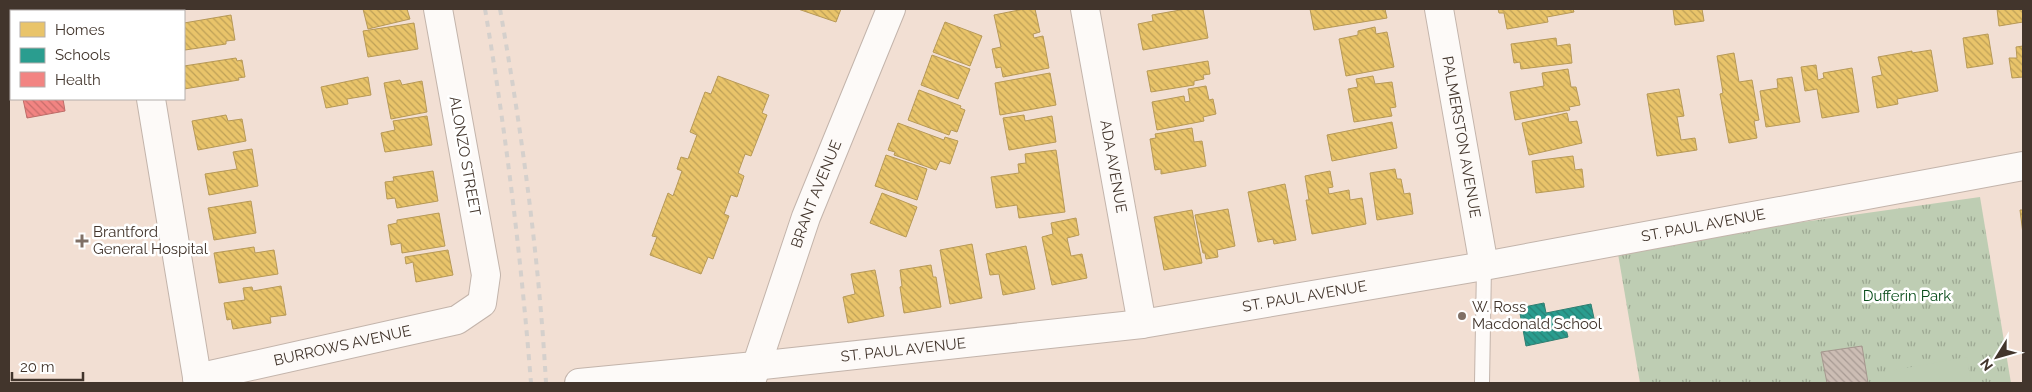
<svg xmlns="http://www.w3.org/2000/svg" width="2032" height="392" font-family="Raleway,sans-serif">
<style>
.park{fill:url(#park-tufts)}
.garden{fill:#becdb3}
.homes{fill:url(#homes-back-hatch);stroke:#b79957}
.schools{fill:url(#schools-back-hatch);stroke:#317e71}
.health{fill:url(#health-back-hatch);stroke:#bd6c68}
.building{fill:url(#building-back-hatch);stroke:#a5978e}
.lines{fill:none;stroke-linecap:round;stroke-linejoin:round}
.service-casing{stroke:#c3b4ab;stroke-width:16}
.minor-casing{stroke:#c3b4ab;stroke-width:30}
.secondary-casing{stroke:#c3b4ab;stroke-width:30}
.service{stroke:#fdfaf8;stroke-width:14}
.minor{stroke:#fdfaf8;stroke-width:28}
.secondary{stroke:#fdfaf8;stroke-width:28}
.rail{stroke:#d5d0cc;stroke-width:4;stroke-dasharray:6 6;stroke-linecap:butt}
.poi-dot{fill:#807066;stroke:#fff;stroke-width:2}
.labels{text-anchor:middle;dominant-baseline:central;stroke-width:5;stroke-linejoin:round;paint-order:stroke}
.street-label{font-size:15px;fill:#42352c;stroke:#fff}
.poi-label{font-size:15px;fill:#42352c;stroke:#fff;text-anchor:start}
.park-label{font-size:15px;fill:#094d1b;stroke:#fff}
</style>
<defs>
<pattern id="park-tufts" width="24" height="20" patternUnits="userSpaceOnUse" patternTransform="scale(1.25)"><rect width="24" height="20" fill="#becdb3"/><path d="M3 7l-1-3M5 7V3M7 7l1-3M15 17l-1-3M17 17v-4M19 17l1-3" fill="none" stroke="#9ca792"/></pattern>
<pattern id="homes-back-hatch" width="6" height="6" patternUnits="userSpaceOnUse" patternTransform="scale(1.25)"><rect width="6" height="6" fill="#e9c46a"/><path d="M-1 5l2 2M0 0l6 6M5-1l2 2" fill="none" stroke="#bea057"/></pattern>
<pattern id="schools-back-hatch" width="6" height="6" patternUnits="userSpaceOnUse" patternTransform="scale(1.25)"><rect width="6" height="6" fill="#2a9d8f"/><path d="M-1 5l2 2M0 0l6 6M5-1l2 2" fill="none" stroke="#268175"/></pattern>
<pattern id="health-back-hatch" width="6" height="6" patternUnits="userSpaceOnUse" patternTransform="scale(1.25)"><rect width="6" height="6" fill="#f28482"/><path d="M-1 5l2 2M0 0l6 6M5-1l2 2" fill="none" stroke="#c66d6b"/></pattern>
<pattern id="building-back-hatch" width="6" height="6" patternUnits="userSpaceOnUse" patternTransform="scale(1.25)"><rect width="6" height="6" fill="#ccbdb4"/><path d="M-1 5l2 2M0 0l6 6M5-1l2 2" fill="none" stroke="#a79a93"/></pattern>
</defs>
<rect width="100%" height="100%" fill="#f2dfd3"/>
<polygon class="park" points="1980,197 2011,383 1640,383 1617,248"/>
<polygon class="garden" points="1967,357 1971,383 1886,383 1884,372"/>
<g class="homes">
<polygon points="363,9 407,9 410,19 368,29"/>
<polygon points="798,9 841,9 836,22"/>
<polygon points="1024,9 1035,9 1040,32 1033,34 1034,38 1043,36 1049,68 1003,77 1001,67 996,68 992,49 1001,47 994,15"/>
<polygon points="1186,9 1203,9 1208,38 1143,50 1138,24 1153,21 1152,15"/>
<polygon points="1310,9 1385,9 1387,18 1314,30"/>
<polygon points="1498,9 1573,9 1574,12 1547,17 1548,22 1507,29 1504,13 1499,13"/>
<polygon points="1673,9 1702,9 1704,21 1675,25"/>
<polygon points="1997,9 2023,9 2023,22 1999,26"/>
<polygon points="231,15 235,40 226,41 226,44 185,50 184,23"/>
<polygon points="945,22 982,36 970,66 933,52"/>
<polygon points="414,23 418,49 368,57 363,31"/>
<polygon points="1375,27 1376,34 1387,32 1394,67 1346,76 1339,39 1358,35 1358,31"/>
<polygon points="1988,34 1993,64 1967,68 1963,38"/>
<polygon points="1556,38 1557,46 1570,44 1572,63 1521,69 1520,62 1514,63 1511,44"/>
<polygon points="2023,46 2023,77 2012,78 2009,58 2017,58 2016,47"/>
<polygon points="1931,50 1938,91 1897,99 1898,104 1877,108 1872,77 1882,75 1878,57 1912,51 1912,53"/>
<polygon points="1734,53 1739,82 1752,80 1759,120 1754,121 1757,138 1729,143 1720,94 1723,93 1717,56"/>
<polygon points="932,55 970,69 958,99 921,85"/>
<polygon points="236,58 237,61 242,60 245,77 238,78 239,80 184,89 184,66"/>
<polygon points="1208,61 1210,74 1203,75 1204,79 1194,81 1194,85 1151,92 1147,71"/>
<polygon points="1816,65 1818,80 1824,78 1823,73 1852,68 1859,112 1822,118 1817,89 1805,91 1801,67"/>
<polygon points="1568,69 1571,87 1576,87 1580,105 1569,107 1570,110 1515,120 1510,92 1544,86 1542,73"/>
<polygon points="1050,73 1056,105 1000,115 995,83"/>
<polygon points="718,76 769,95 762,113 767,115 751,156 745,154 738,173 744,176 737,197 731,195 724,214 729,216 713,259 708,257 701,274 650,255 657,237 652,236 668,193 673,196 682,171 677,169 681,157 688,159 697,135 690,132 705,92 711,94"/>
<polygon points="1373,76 1375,84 1392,82 1396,107 1390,108 1392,116 1354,122 1348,89 1358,87 1356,79"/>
<polygon points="368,77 371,95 347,99 348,104 326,108 321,87"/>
<polygon points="1792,77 1800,122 1766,127 1760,91 1778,88 1777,79"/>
<polygon points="400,80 402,85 422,81 427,112 391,119 384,83"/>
<polygon points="1206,86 1209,100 1213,99 1216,114 1203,117 1204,121 1157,130 1152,102 1184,96 1185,102 1190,101 1188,89"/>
<polygon points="1679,89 1684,116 1677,117 1681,140 1695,138 1697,150 1657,156 1647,94"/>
<polygon points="919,90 961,106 960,108 965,110 957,132 951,130 949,135 908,120"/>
<polygon points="1567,113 1569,122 1577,121 1582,143 1529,155 1522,123"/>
<polygon points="226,115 228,121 242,119 246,141 198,150 192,121"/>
<polygon points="1024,115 1025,121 1052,116 1056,142 1009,150 1003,118"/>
<polygon points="427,116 432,145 385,152 381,133 395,130 393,121"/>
<polygon points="1392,122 1397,148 1332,161 1327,135"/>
<polygon points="898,123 944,140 945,137 958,141 950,164 940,161 936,170 894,155 895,152 888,150"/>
<polygon points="1192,128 1194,142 1202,141 1206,166 1161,174 1161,169 1155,170 1150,139 1156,138 1155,134"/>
<polygon points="252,149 258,186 209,195 205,174 237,169 233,152"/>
<polygon points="1056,150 1065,212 1019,218 1017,205 996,208 991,177 1019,173 1018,164 1026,163 1025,154"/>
<polygon points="886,155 927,169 917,200 875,186"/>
<polygon points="1573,156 1575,170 1582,169 1584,187 1536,193 1532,161"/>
<polygon points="1395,169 1397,179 1401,179 1404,194 1410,193 1413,214 1377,220 1370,173"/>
<polygon points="433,171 438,201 397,208 395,198 387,199 385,182 394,181 393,177"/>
<polygon points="1330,171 1333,187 1328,188 1329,194 1349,190 1350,200 1362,198 1366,224 1312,234 1306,200 1309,200 1305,176"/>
<polygon points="1285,184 1296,240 1274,244 1273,239 1258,242 1248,192"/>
<polygon points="882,193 917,207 906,237 870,223"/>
<polygon points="251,201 256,233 214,240 208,208"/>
<polygon points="1228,209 1235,246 1217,250 1218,257 1206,259 1205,253 1203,253 1195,215"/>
<polygon points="1192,210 1202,263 1164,270 1154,217"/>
<polygon points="2020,210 2023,210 2023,234"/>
<polygon points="439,213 445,246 402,253 401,243 391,245 388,225 397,223 397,220"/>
<polygon points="1076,218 1079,235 1067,238 1071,256 1082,254 1087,278 1052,285 1042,237 1053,234 1051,223"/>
<polygon points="972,244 982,298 950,304 940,250"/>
<polygon points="1026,246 1035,289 1003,295 999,274 990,275 986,254"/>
<polygon points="254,247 255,253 274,250 278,274 219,283 214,253"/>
<polygon points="448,250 453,275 416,282 413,262 406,264 405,257"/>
<polygon points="931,265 933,277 936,277 941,307 904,313 900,287 902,286 900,270"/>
<polygon points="875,270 884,316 848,323 843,297 855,294 851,274"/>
<polygon points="281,286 286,315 270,317 271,323 233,329 231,319 227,320 224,303 245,300 243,288 252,287 253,291"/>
</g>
<polygon class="schools" points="1544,303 1546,313 1591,304 1595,323 1566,329 1568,337 1526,346 1519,308"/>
<polygon class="health" points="23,99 63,99 65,111 27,118"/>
<polygon class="building" points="1862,346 1868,383 1827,383 1821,352"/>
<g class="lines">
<g class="service-casing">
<polyline id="service" points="1482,383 1484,266"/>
</g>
<g class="minor-casing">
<g id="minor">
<polyline points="136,9 136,11"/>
<path id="s1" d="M1085,9L1142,324"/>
<path id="s2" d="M1439,9L1484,266"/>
<polyline points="151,99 198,383"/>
<path id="s3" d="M197,378L457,320L482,303L486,275L438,9"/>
</g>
</g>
<g class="secondary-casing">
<g id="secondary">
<path id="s4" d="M751,382L806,217L891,9"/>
<path id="s5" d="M579,383L755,366L1142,324L1484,266L2023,166"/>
</g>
</g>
<use href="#service" class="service"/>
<use href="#minor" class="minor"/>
<use href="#secondary" class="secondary"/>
<g class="rail">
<path d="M485,9C506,133 521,257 531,383"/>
<path d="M500,9C522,133 539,258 546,383"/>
</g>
</g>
<g class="poi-dot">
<path d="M79.5 233.5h5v5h5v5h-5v5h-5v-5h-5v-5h5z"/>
<circle cx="1462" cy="316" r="5"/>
</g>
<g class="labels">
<g class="street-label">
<text stroke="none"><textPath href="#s2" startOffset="130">PALMERSTON AVENUE</textPath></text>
<text transform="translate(465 156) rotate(80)">ALONZO STREET</text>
<text stroke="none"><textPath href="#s1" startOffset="160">ADA AVENUE</textPath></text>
<text stroke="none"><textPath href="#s4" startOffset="199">BRANT AVENUE</textPath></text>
<text stroke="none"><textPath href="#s5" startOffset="1136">ST. PAUL AVENUE</textPath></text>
<text stroke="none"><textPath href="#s5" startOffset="731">ST. PAUL AVENUE</textPath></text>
<text stroke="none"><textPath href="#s3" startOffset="149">BURROWS AVENUE</textPath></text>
<text stroke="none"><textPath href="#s5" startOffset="326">ST. PAUL AVENUE</textPath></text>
</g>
<g class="poi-label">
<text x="93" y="232">Brantford<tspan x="93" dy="17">General Hospital</tspan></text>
<text x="1472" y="307">W. Ross<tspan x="1472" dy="17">Macdonald School</tspan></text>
</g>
<g class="park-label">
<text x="1907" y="296">Dufferin Park</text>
</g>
</g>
<rect width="2032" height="392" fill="none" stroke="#42352c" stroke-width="20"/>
<rect x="10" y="10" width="175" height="90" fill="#ffffff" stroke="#b3aeab"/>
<rect x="20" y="22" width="25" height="15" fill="#e9c46a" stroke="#b3aeab"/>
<text x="55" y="35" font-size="15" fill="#42352c">Homes</text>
<rect x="20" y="48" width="25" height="15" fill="#2a9d8f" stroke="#b3aeab"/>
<text x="55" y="60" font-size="15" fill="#42352c">Schools</text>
<rect x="20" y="72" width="25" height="15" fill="#f28482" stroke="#b3aeab"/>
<text x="55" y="85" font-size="15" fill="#42352c">Health</text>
<g transform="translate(1997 357) rotate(233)" stroke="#ffffff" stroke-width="4" paint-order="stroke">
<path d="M0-4L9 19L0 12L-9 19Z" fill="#42352c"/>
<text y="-8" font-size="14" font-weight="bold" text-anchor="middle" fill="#42352c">N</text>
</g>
<path d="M12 372v8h71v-8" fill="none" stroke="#42352c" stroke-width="2.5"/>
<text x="20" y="372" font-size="15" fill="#42352c" stroke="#ffffff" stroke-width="4" paint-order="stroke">20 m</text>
</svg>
